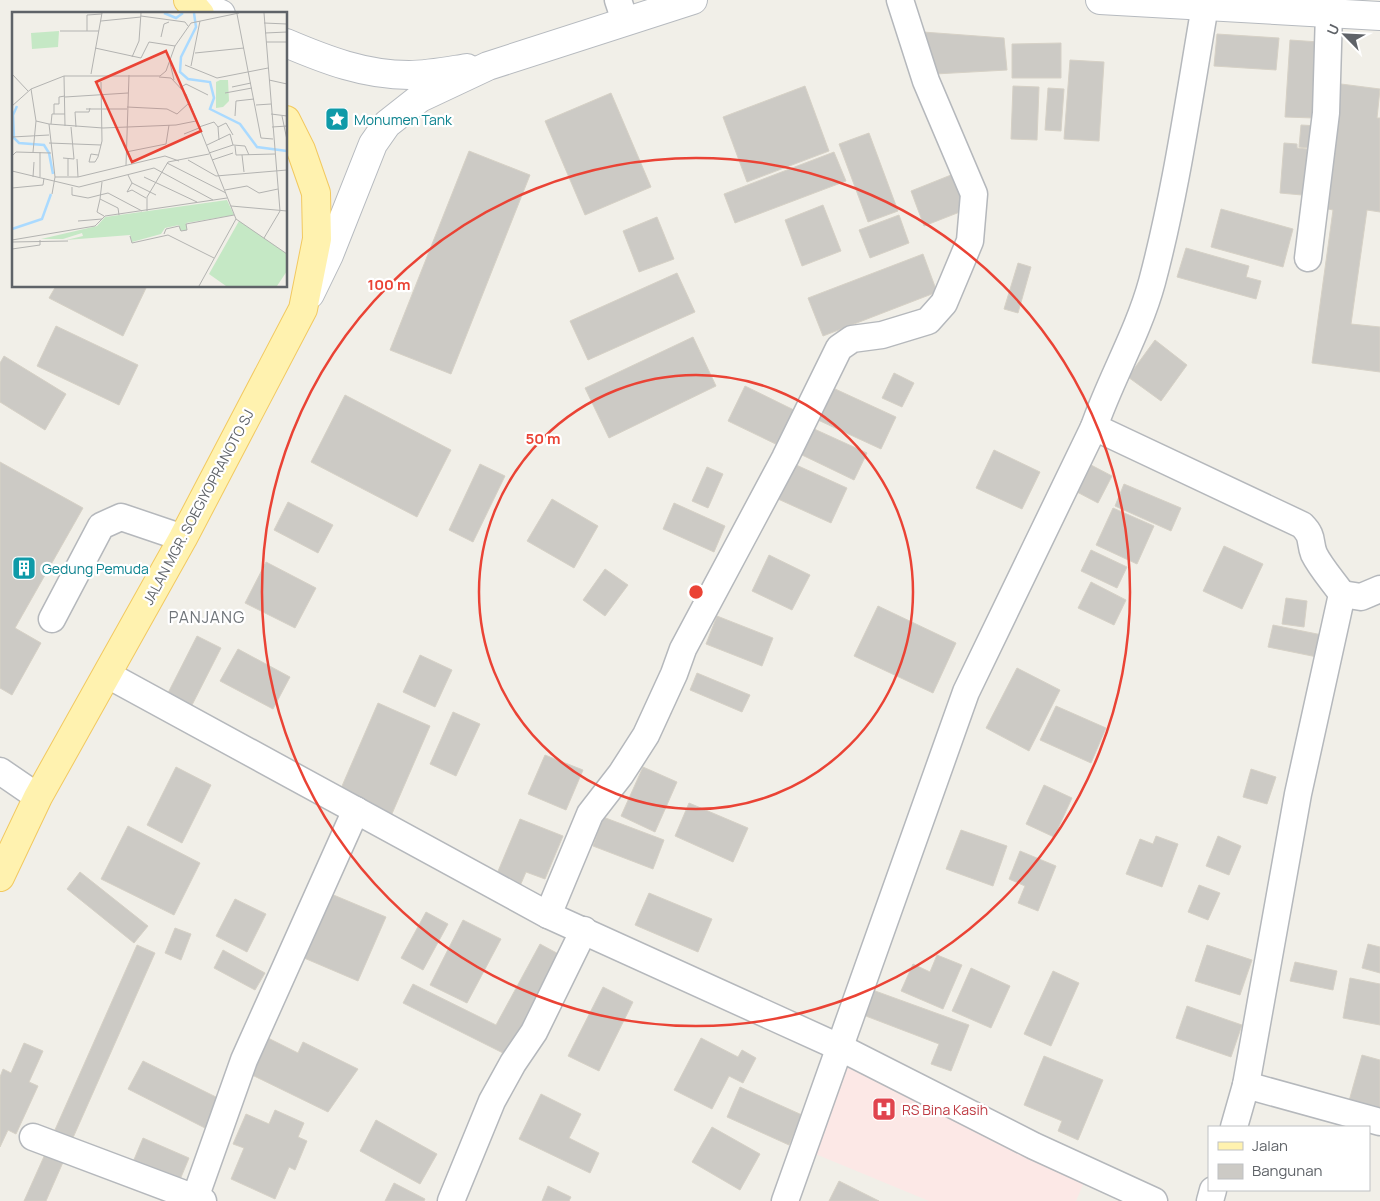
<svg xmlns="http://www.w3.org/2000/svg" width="1380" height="1201" font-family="Manrope,sans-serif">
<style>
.medical{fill:#fce8e6}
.building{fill:#cccac5;stroke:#d6d1c6}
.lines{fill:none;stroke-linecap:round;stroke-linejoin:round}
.street-casing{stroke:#b5b8bc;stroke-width:29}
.secondary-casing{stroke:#b6babf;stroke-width:30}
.primary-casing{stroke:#f2c960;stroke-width:30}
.street{stroke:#fff;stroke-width:26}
.secondary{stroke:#fff;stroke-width:28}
.primary{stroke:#fff2af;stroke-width:28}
.ring{fill:none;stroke:#ea4335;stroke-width:2.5}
.labels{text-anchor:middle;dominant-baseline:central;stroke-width:4.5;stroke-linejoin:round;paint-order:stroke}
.culture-label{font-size:14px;fill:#0d838f;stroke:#fff;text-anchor:start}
.street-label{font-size:14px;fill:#5f6368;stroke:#fff}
.health-label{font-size:14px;fill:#be3a42;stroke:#fff;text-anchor:start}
.quarter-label{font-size:16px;letter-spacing:1px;fill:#70757a;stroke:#fff}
.inset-river{fill:none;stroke:#aadaff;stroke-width:2.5}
.inset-road{fill:none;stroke:#b3b3b1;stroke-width:1}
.view{fill:#ea4335;fill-opacity:0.15;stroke:#ea4335;stroke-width:2.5}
.inset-edge{fill:none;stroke:#5f6368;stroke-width:2.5}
.centre{fill:#ea4335;stroke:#fff;stroke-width:2.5}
.ring-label{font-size:15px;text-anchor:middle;font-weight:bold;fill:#ea4335;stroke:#fff;stroke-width:4.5;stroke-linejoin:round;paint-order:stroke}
</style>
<rect width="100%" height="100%" fill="#f1efe8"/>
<polygon class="medical" points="842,1065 1087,1175 1076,1201 929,1201 813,1153"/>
<g class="building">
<polygon points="923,32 1004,38 1007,70 935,74"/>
<polygon points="1217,34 1279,38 1276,70 1214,66"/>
<polygon points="1290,40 1319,42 1314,118 1285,117"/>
<polygon points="1061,43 1061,78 1012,78 1012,44"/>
<polygon points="1070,60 1104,62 1099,141 1064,139"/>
<polygon points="1341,84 1380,89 1377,118 1380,118 1380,212 1367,210 1351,324 1380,327 1380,372 1312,363 1333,210 1323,208"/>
<polygon points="805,86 829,151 747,182 723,117"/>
<polygon points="1013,86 1039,87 1037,140 1011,139"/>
<polygon points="1048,88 1064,89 1061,131 1045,130"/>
<polygon points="611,93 651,187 585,215 545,121"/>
<polygon points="1301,125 1319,126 1318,149 1299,147"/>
<polygon points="869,133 898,211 868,222 839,144"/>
<polygon points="1284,143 1297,144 1297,148 1317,150 1313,196 1280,193"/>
<polygon points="469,151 530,175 451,374 390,350"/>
<polygon points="834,152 846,181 735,223 724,194"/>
<polygon points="956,173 970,208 924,226 911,191"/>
<polygon points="823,205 841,251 802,266 785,220"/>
<polygon points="1221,209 1293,229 1283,267 1211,247"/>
<polygon points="899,215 909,243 870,258 859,230"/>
<polygon points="657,217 674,259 639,272 623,231"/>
<polygon points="1186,248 1249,266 1246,277 1261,281 1256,299 1177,277"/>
<polygon points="923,254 937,292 823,336 808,298"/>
<polygon points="1018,263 1031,267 1018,313 1004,309"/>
<polygon points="677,273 695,312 588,360 570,321"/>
<polygon points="56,286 142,286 146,288 123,336 49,298"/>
<polygon points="56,326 138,365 119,405 37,366"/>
<polygon points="693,337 716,386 609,438 585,388"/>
<polygon points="1155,340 1187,365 1161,401 1128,377"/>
<polygon points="4,356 66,394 45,430 0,402 0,363"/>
<polygon points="894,373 914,383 902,407 882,398"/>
<polygon points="745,386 800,413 784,448 728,421"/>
<polygon points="833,388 896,417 881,449 818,420"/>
<polygon points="345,395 451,450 417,517 311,462"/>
<polygon points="812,428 867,453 854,480 800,454"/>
<polygon points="994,450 1040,472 1022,509 976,488"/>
<polygon points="0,462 83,508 15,628 41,643 12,695 0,688"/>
<polygon points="480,464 505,476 473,542 449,530"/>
<polygon points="794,464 847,488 831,523 778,499"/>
<polygon points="1091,465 1112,476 1098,503 1077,492"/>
<polygon points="707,467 723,474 708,508 692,501"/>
<polygon points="1124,484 1181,508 1171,531 1115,506"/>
<polygon points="552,499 598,526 574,568 527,541"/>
<polygon points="288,502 333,525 318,553 274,530"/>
<polygon points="674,503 725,526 714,552 663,529"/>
<polygon points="1113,508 1154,526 1137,564 1096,545"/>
<polygon points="1224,546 1263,564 1242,609 1203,591"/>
<polygon points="1091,550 1127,567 1117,588 1081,571"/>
<polygon points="769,555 810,575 792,610 752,591"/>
<polygon points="266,562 316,588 295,628 245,603"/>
<polygon points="605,569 628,585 605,616 583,600"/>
<polygon points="1091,582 1126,600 1114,625 1078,608"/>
<polygon points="1286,598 1307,601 1304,627 1282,624"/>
<polygon points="878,606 956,643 933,693 854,656"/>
<polygon points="717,616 773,638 762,666 706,644"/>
<polygon points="1273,625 1322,635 1317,657 1268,647"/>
<polygon points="197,636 221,648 191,707 167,695"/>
<polygon points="238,649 290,677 273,709 220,681"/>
<polygon points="420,655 452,670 435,707 403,692"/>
<polygon points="1017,668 1060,690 1029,751 986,728"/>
<polygon points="697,673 750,695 742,712 690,690"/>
<polygon points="378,703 430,726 391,816 339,793"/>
<polygon points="1056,706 1106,728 1091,763 1040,740"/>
<polygon points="453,712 480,724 456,776 430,764"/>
<polygon points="545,755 583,770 566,810 528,794"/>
<polygon points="176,767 211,785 182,843 147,825"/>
<polygon points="643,767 677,782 655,832 621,816"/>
<polygon points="1251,769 1276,777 1267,804 1243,797"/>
<polygon points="1044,785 1072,798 1054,837 1026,824"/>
<polygon points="689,803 748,828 733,862 675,836"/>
<polygon points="603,817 664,840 653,869 593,846"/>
<polygon points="520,819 563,836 545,879 526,872 520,886 496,876"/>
<polygon points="128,826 200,863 174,915 101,879"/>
<polygon points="961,830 1007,846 993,886 946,869"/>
<polygon points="1156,836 1178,844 1162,887 1126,874 1140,839 1153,844"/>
<polygon points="1218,836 1241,846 1229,875 1206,866"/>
<polygon points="1020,851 1056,866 1038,911 1018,903 1025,886 1009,879"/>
<polygon points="80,872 148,926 134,943 67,889"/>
<polygon points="1199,885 1220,893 1208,920 1188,912"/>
<polygon points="324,891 386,917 358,981 297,955"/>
<polygon points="649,893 712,919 698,952 635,925"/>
<polygon points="235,899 266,914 247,952 216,936"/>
<polygon points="426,912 448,924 423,970 401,958"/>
<polygon points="463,920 501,939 467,1003 430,985"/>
<polygon points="175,928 191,934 181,960 165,953"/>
<polygon points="540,944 564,957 511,1057 403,1003 413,984 496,1025"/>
<polygon points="1368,944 1380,947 1380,973 1362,968"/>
<polygon points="137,945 155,953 72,1140 54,1132"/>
<polygon points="1207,945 1252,960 1240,995 1195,981"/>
<polygon points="223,950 265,973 255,990 214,968"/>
<polygon points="937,955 962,965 943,1009 901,991 913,964 930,972"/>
<polygon points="1295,962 1337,971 1333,990 1290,981"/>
<polygon points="971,968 1010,986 991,1028 952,1011"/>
<polygon points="1053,971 1079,983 1051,1046 1024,1034"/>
<polygon points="1350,978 1380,984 1380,1025 1343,1018"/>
<polygon points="603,987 633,1002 599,1071 568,1056"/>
<polygon points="867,988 969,1025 951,1071 931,1064 939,1044 858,1013"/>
<polygon points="1187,1006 1242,1025 1231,1057 1176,1038"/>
<polygon points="266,1037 298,1053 303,1042 358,1069 328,1112 248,1073"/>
<polygon points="701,1038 738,1057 742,1050 756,1058 743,1083 729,1076 712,1109 674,1090"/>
<polygon points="24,1043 43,1051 29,1082 38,1086 16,1134 8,1130 0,1147 0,1077 3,1069 11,1073"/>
<polygon points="1362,1055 1380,1060 1380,1110 1349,1101"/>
<polygon points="1044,1056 1103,1080 1078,1140 1058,1131 1062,1121 1024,1105"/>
<polygon points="143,1061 220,1099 205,1128 128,1089"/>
<polygon points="740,1087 802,1115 789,1145 727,1117"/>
<polygon points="541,1094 581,1114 569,1138 599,1153 590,1173 519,1139"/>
<polygon points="275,1110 304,1123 298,1137 307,1141 295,1170 289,1167 275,1199 231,1179 244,1148 233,1144 246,1114 269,1124"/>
<polygon points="376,1120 437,1154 420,1184 360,1151"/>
<polygon points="712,1127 760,1154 740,1190 692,1162"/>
<polygon points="143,1138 189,1158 179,1182 133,1162"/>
<polygon points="46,1152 64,1160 46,1201 24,1201"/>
<polygon points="839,1181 879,1201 829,1201"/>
<polygon points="394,1183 425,1199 424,1201 385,1201"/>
<polygon points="548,1186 571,1197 569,1201 542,1201"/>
</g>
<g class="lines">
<g class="street-casing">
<g id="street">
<polyline points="618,0 625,21"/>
<polyline points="1308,258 1326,113 1329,13"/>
<path d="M1094,427L1302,525C1314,537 1309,541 1314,554C1321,568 1333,581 1342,594L1298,794L1246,1085L1234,1127"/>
<polyline points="1342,594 1361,597 1380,589"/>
<polyline points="52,619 101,526 121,517 183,538"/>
<polyline points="108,675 548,915 841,1048 1034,1146 1154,1201"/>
<polyline points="0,771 38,797"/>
<polyline points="548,915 590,814 621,774 646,735 674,674 683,649 785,458 839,348 852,339 882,335 928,321 944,303 970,241 974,194 926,81 900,0"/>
<polyline points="1246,1085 1380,1122"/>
<polyline points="33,1137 203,1201"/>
<polyline points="194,1201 244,1060 356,810"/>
<polyline points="451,1201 492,1101 513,1063 534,1032 584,930"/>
<path d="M785,1201L966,692L1094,427C1111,378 1138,333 1152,282C1176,192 1189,98 1205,6"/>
<polyline points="1210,1201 1213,1190"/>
</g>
</g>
<g class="secondary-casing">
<g id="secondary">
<polyline points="189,0 221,14"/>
<polyline points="1100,0 1380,16"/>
<path d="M286,43C326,60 365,75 409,75C428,75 448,71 467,68"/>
<polyline points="310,294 329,255 373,144 387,124 420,98 488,66 693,0"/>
</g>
</g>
<g class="primary-casing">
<g id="primary">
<polyline points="188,0 200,14"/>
<polyline points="0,877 38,797 183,538 303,309 317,239 316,193 301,150 286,120"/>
</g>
</g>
<use href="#street" class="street"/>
<use href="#secondary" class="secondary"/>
<use href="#primary" class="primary"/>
</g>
<g class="ring">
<circle cx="696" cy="592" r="217"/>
<circle cx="696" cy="592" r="434"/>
</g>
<defs>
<g id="sight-square" transform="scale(1.25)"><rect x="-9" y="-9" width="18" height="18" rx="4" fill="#0f9aa8" stroke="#fff"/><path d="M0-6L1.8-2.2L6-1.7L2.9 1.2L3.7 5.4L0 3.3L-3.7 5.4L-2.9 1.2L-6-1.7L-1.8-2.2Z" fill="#fff"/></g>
<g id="building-square" transform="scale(1.25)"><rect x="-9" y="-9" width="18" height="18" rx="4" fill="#0f9aa8" stroke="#fff"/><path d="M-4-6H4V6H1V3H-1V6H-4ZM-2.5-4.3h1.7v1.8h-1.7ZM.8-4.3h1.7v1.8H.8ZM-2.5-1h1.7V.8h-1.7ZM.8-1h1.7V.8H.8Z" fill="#fff"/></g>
<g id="hospital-square" transform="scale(1.25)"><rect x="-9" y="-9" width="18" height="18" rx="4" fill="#e0444e" stroke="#fff"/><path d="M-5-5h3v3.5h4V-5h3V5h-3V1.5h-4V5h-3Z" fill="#fff"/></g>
</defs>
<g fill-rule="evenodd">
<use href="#sight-square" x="337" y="119"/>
<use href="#building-square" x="24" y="568"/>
<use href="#hospital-square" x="884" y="1109"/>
</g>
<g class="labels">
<g class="culture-label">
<text x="354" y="119">Monumen Tank</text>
<text x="42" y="568">Gedung Pemuda</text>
</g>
<g class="street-label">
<text transform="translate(198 507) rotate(-62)">JALAN MGR. SOEGIYOPRANOTO SJ</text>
</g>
<g class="health-label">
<text x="902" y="1109">RS Bina Kasih</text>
</g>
<g class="quarter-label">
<text x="207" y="617">PANJANG</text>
</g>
</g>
<g transform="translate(12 12)">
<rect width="275" height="275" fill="#f1efe8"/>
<path d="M47,19L46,35L20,37L19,21ZM208,68H216L217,89L211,95L204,96V70ZM215,188L222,203L174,211L175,218L168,219L167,213L153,216L149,222L120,230L118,223L54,228L71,224L70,221L51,227H29L85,214L93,205ZM227,209L275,242V259L265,274H214L197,262Z" fill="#c5e8c5"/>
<path class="inset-river" d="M152,1L164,6L171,1M182,1L184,15L169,45L168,60L176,67L198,70L202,86L198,97L228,112L245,135L275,139M5,94L1,103L2,126L7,131L32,133L37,141L41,162M0,217L30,207L39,182"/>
<path class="inset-road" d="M252,1L268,199L252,226M225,2L249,126L261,127M129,4L173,10L176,14M89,9L129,5M252,11L275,12M48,19H87M75,19V3L90,2M253,21L275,20M149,25L152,12L157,10M254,30H275M83,36L129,46L137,30L163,34M183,41L232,36M120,45L127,29L129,1M158,51L162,68M173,53L205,66L256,56M179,54L188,9M0,62L16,79M79,62L90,1M52,64L53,114M147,65L159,66L174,82L224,207L187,274M257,68L275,72M220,75L239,71M168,76L174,72L196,83M19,77L24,109L37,112L91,116L164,113L184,109M213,81L240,76M53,85L116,81M244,93L259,92M0,94L19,77L52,64H148L154,59L163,34L179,11L227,1M115,95L155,97L165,102L177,91M74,97H115M42,102V92H47V85L53,84M259,102L275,104M223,104L224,89L242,87M270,104L275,128M37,112L43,165M39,112L40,102H53M64,115L63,100H77L78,96M187,115L202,110L206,115M260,115L275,114M172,122L187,116M0,125L37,123M207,128L206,115L214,111L221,123M37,131L89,133M195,133L218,122L221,133M223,134L224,143L263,142M21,140L24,109M28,140V165M114,140L154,132L157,113M197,141L221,133L233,134L237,143M86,143L79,142L77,150H83L86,145L90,129L89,70M230,143L232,160M0,144L4,140L39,141M51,146L62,147L59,115M65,147L66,165M176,148L204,164L275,158M200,148L221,141M155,151L214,181M114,153L117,63M0,159L67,175L142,156L201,188M116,163L120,171L144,183M56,164V147M21,165L22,150M132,165L185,190M90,170L88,187L106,196L107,203M120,171L115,180L120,178L134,186M60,175V183L76,186L96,181L130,199M0,176L31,173L32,166M213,178L235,174L247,181L266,177M40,182L43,165H66L153,144L167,149M88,187L85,200L92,204M219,194L275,199M135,199V185L156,150L197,142M224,207L275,242M66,209L90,207M152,222L154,217L167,214L169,219L175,218L174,212L222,203M118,224L120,231L156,223L202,246M0,228L83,214L93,204L215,186M0,230L56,229M0,237L28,233V228"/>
<path class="view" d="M154,39L189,119L120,150L84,70Z"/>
<rect width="275" height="275" class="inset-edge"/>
</g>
<circle cx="696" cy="592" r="8" class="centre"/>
<g class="ring-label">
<text x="389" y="290">100 m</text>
<text x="543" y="444">50 m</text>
</g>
<rect x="1208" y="1126" width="162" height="65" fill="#ffffff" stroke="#bfc1c3"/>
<rect x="1218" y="1142" width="25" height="8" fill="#fff2af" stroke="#bfc1c3"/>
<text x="1252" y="1151" font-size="15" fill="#5f6368">Jalan</text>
<rect x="1218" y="1164" width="25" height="15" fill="#cccac5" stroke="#bfc1c3"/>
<text x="1252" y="1176" font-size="15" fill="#5f6368">Bangunan</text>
<g transform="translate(1345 35) rotate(294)" stroke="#ffffff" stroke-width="4" paint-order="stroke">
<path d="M0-4L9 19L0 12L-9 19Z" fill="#5f6368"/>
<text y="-8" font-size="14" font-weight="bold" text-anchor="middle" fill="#5f6368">U</text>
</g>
</svg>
